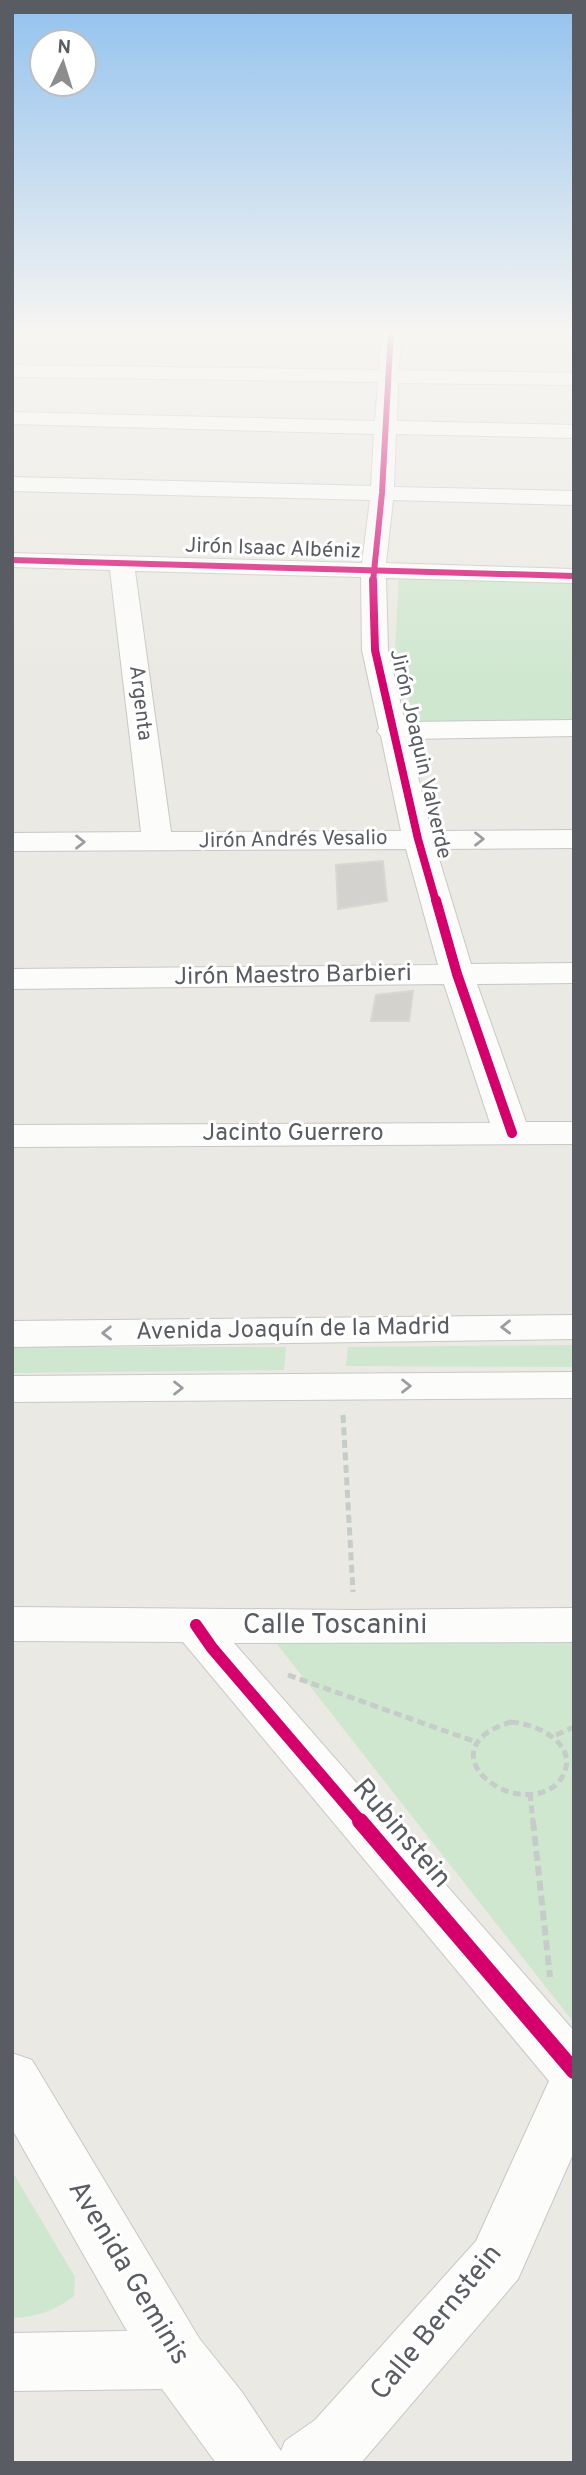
<svg xmlns="http://www.w3.org/2000/svg" width="586" height="2475" font-family="Overpass,sans-serif">
<style>
.green{fill:#d0e7cf}
.building{fill:#d3d2ce;stroke:#d9d7d2;stroke-width:2}
.lines{fill:none;stroke-linecap:round;stroke-linejoin:round}
.minor-casing{stroke:#c7c8c7;stroke-width:2}
.path-far1{stroke:#c6ccc9;stroke-width:5;stroke-dasharray:8 4.5;stroke-linecap:butt}
.path{stroke:#c6ccc9;stroke-width:6;stroke-dasharray:10 5;stroke-linecap:butt}
.minor{fill:#fcfcfb;fill-rule:evenodd}
.cycleway-far4-casing{stroke:#fff;stroke-width:9}
.cycleway-far3-casing{stroke:#fff;stroke-width:11}
.cycleway-far2-casing{stroke:#fff;stroke-width:14}
.cycleway-far1-casing{stroke:#fff;stroke-width:17}
.cycleway-casing{stroke:#fff;stroke-width:20}
.cycleway-far4{stroke:#d6006c;stroke-width:6}
.cycleway-far3{stroke:#d6006c;stroke-width:8}
.cycleway-far2{stroke:#d6006c;stroke-width:10}
.cycleway-far1{stroke:#d6006c;stroke-width:12}
.cycleway{stroke:#d6006c;stroke-width:16}
.oneway{stroke:#9a9c9f}
.labels{text-anchor:middle;dominant-baseline:central;stroke-width:6;stroke-linejoin:round;paint-order:stroke}
.far-street-label{font-size:21px;fill:#595c62;stroke:#fff}
.street-label{font-size:24px;fill:#595c62;stroke:#fff}
.near-street-label{font-size:28px;fill:#595c62;stroke:#fff}
</style>
<rect width="100%" height="100%" fill="#eae9e3"/>
<g class="green">
<polygon points="399,574 574,579 574,720 416,723 395,653"/>
<polygon points="574,1345 574,1367 346,1366 348,1347"/>
<polygon points="12,1347 286,1347 284,1370 12,1373"/>
<polygon points="574,1637 574,2023 273,1639"/>
<path d="M12,2171L75,2277L74,2296C54,2311 37,2317 12,2318Z"/>
</g>
<g class="building">
<polygon points="383,861 387,901 338,909 336,865"/>
<polygon points="413,991 409,1021 371,1021 376,995"/>
</g>
<g class="lines">
<g class="minor-casing">
<g id="minor">
<path d="M381,329H401L399,370L574,373V385L398,383L397,421L574,425V438L396,434L394,487L574,491V505L393,500L386,563L574,569V583L386,578L388,650L405,722L574,720V736L409,739L431,831L574,830V848L436,849L471,964L574,963V983L477,984L526,1122H574V1144L12,1147V1125L490,1123L444,984L12,989V969L438,965L406,849L12,851V833L141,832L110,570L12,567V553L362,563L370,500L12,491V477L371,486L374,434L12,424V412L375,421L378,382L12,377V365L379,370ZM135,571L361,577L362,650L379,728L377,731L381,736L401,831L171,832Z"/>
<polygon points="574,1315 574,1339 12,1347 12,1321"/>
<polygon points="574,1372 574,1398 12,1402 12,1376"/>
<polygon points="12,1607 355,1610 574,1608 574,1642 234,1643 574,2031 574,2152 518,2279 361,2463 216,2463 162,2389 12,2391 12,2333 127,2331 12,2129 12,2053 32,2060 199,2338 242,2392 281,2451 285,2441 315,2420 476,2241 549,2081 183,1642 12,1641"/>
</g>
</g>
<g class="path-far1">
<polyline points="343,1415 353,1592"/>
<polyline points="288,1675 476,1742"/>
<path d="M511,1722C540,1724 586,1748 558,1783C515,1823 421,1749 511,1722Z"/>
<polyline points="556,1735 574,1727"/>
<polyline points="530,1793 533,1822"/>
</g>
<polyline class="path" points="533,1821 550,1977"/>
<use href="#minor" class="minor"/>
<g class="cycleway-far4-casing">
<g id="cycleway-far4">
<polyline points="12,560 574,576"/>
<polyline points="373,582 382,493 391,329"/>
</g>
</g>
<g class="cycleway-far3-casing">
<polyline id="cycleway-far3" points="373,580 375,650 418,839 436,902"/>
</g>
<g class="cycleway-far2-casing">
<polyline id="cycleway-far2" points="436,900 457,974 512,1133"/>
</g>
<g class="cycleway-far1-casing">
<polyline id="cycleway-far1" points="196,1625 212,1648 361,1822"/>
</g>
<g class="cycleway-casing">
<polyline id="cycleway" points="360,1821 574,2071"/>
</g>
<use href="#cycleway-far4" class="cycleway-far4"/>
<use href="#cycleway-far3" class="cycleway-far3"/>
<use href="#cycleway-far2" class="cycleway-far2"/>
<use href="#cycleway-far1" class="cycleway-far1"/>
<use href="#cycleway" class="cycleway"/>
</g>
<defs><path id="oneway-chevron" d="M-2-3.5L2.5 0L-2 3.5" fill="none" stroke-width="1.6" stroke-linecap="round" stroke-linejoin="round" transform="scale(1.75)"/></defs>
<g class="oneway">
<use href="#oneway-chevron" transform="translate(479 839)"/>
<use href="#oneway-chevron" transform="translate(80 842)"/>
<use href="#oneway-chevron" transform="translate(506 1327) rotate(179)"/>
<use href="#oneway-chevron" transform="translate(107 1333) rotate(179)"/>
<use href="#oneway-chevron" transform="translate(406 1386)"/>
<use href="#oneway-chevron" transform="translate(178 1388)"/>
</g>
<linearGradient id="sky" x2="0" y2="1"><stop stop-color="#93c2ee"/><stop offset="0.49" stop-color="#f6f5f2"/><stop offset="1" stop-color="#f6f5f2" stop-opacity="0"/></linearGradient>
<rect width="586" height="676" fill="url(#sky)"/>
<g class="labels">
<g class="far-street-label">
<text transform="translate(273 549) rotate(2)">Jirón Isaac Albéniz</text>
<text transform="translate(140 703) rotate(83)">Argenta</text>
<text transform="translate(420 754) rotate(77)">Jirón Joaquin Valverde</text>
<text transform="translate(293 840) rotate(-1)">Jirón Andrés Vesalio</text>
</g>
<g class="street-label">
<text transform="translate(293 976) rotate(-1)">Jirón Maestro Barbieri</text>
<text x="293" y="1134">Jacinto Guerrero</text>
<text transform="translate(293 1330) rotate(-1)">Avenida Joaquín de la Madrid</text>
</g>
<g class="near-street-label">
<text x="335" y="1626">Calle Toscanini</text>
<text transform="translate(401 1834) rotate(49)">Rubinstein</text>
<text transform="translate(128 2273) rotate(59)">Avenida Geminis</text>
<text transform="translate(437 2323) rotate(-51)">Calle Bernstein</text>
</g>
</g>
<rect width="586" height="2475" fill="none" stroke="#595c62" stroke-width="28"/>
<g transform="translate(63 63) rotate(4)"><circle r="33" fill="#ffffff" stroke="#bdbec0" stroke-width="2"/>
<path d="M0-5L12 26L0 18L-12 26Z" fill="#8c8d8f"/>
<text y="-10" font-size="19" font-weight="bold" text-anchor="middle" fill="#595c62">N</text>
</g>
</svg>
